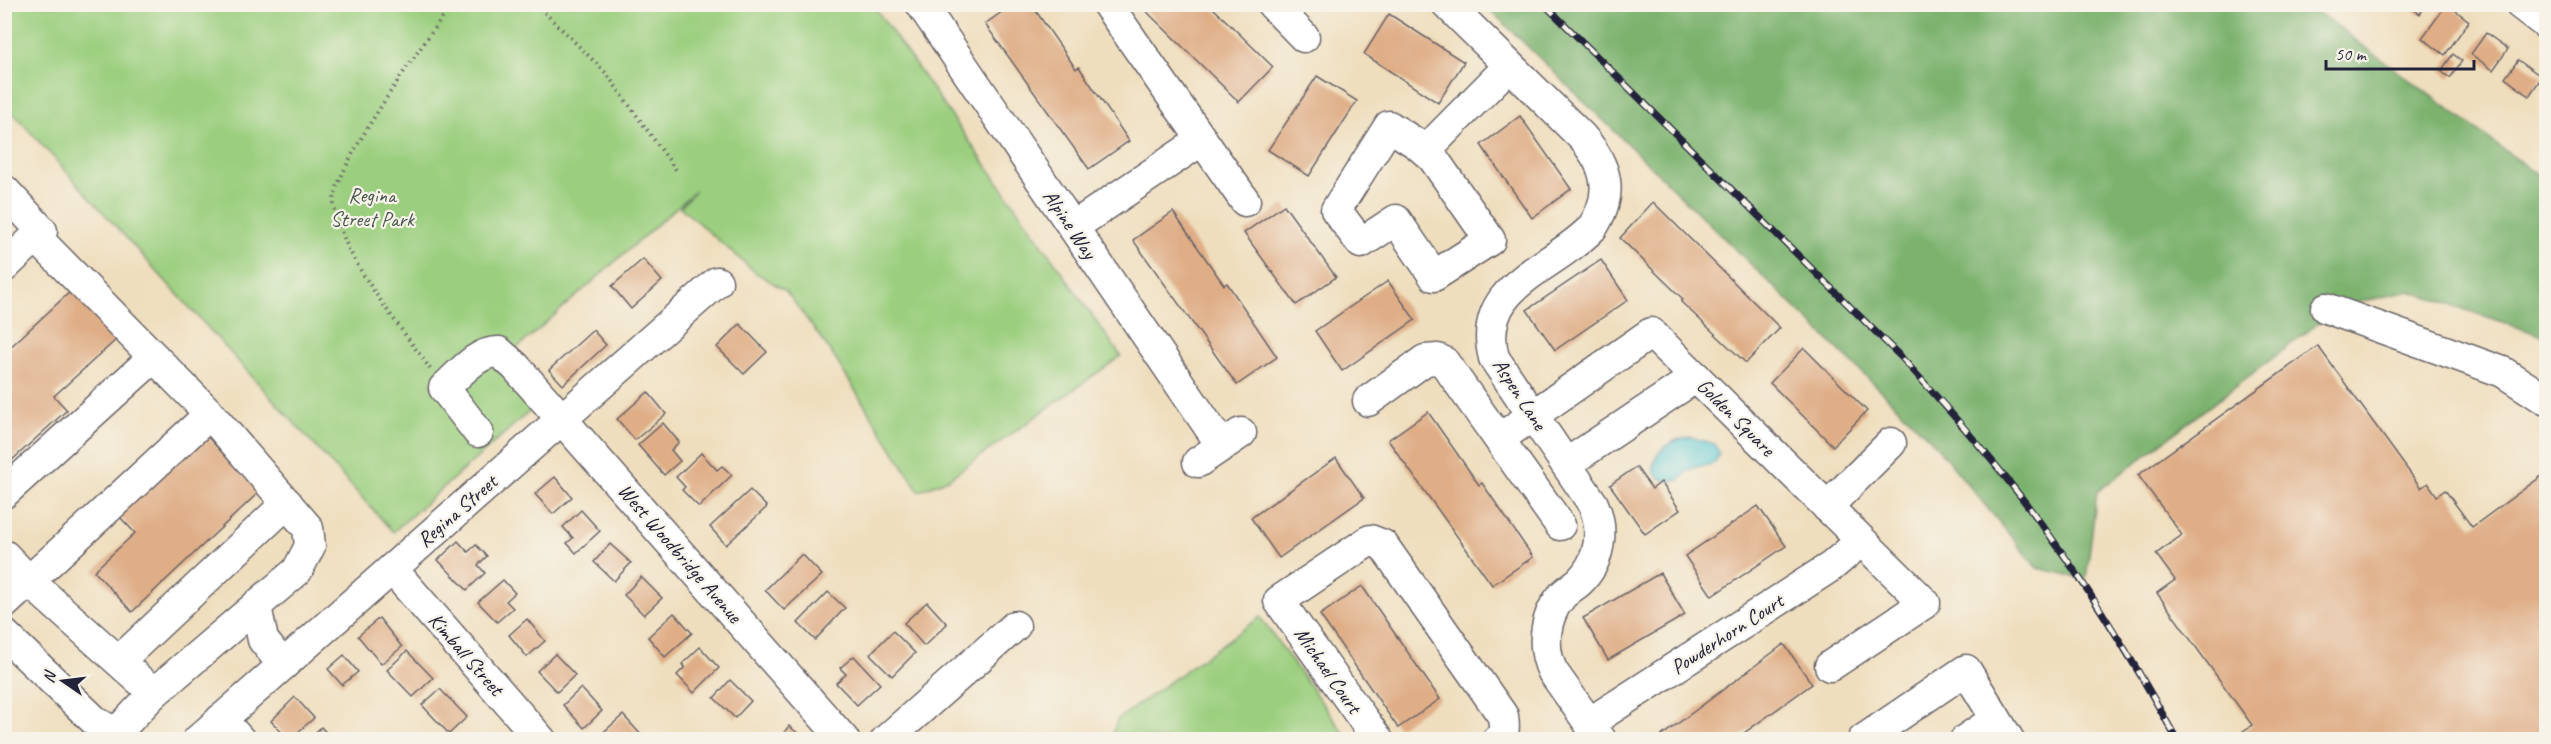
<svg xmlns="http://www.w3.org/2000/svg" width="2551" height="744" font-family="Caveat,sans-serif">
<style>
.green{fill:#9bcf7f;stroke:#5e785d;stroke-width:1.5}
.forest{fill:#7cb26e;stroke:#4f6a54;stroke-width:1.5}
.water{fill:#5dc9d4;stroke:#407688;stroke-width:1.5}
.building{fill:#dfae87}
.lines{fill:none;stroke-linecap:round;stroke-linejoin:round}
.minor-casing{stroke:#6a6468;stroke-width:33}
.path{stroke:#6a6468;stroke-width:4;stroke-dasharray:1.5 4.5;stroke-linecap:butt}
.minor{stroke:#fff;stroke-width:30}
.rail-casing{stroke:#22223b;stroke-width:7}
.rail{stroke:#f7f3e8;stroke-width:4.5;stroke-dasharray:14;stroke-linecap:butt}
.labels{text-anchor:middle;dominant-baseline:central;stroke-width:4.5;stroke-linejoin:round;paint-order:stroke}
.park-label{font-size:21px;fill:#46564f;stroke:#f7f3e8}
.street-label{font-size:21px;fill:#22223b;stroke:#f7f3e8}
</style>
<rect width="100%" height="100%" fill="#f7f3e8"/>
<filter id="ink" filterUnits="userSpaceOnUse"><feTurbulence type="fractalNoise" baseFrequency=".0167" numOctaves="2"/><feDisplacementMap in="SourceGraphic" scale="12" xChannelSelector="R" yChannelSelector="G"/><feConvolveMatrix kernelMatrix="1 2 1 2 8 2 1 2 1" color-interpolation-filters="sRGB"/></filter>
<filter id="wash" filterUnits="userSpaceOnUse"><feTurbulence type="fractalNoise" baseFrequency=".008" numOctaves="4" result="noise"/><feDisplacementMap in="SourceGraphic" scale="24" xChannelSelector="R" yChannelSelector="G"/><feGaussianBlur stdDeviation="1.35" result="paint"/><feColorMatrix in="noise" values="0 0 0 0 0 0 0 0 0 0 0 0 0 0 0 0 0 1.4 0 .05"/><feComposite in="paint" operator="in"/></filter>
<g filter="url(#wash)">
<rect width="100%" height="100%" fill="#efdebd"/>
<g class="green">
<polygon points="16,5 873,5 1121,356 948,479 919,491 829,349 786,291 756,273 680,207 695,191 496,367 532,409 393,532 5,104 5,12"/>
<polygon points="1260,617 1348,739 1110,739 1118,719"/>
</g>
<polygon class="forest" points="1485,5 2308,5 2546,181 2546,337 2410,291 2341,306 2097,492 2086,579 2037,568 1931,440"/>
<path class="water" d="M1691,437L1715,444L1719,453C1716,469 1708,463 1696,467C1689,469 1685,474 1680,480C1639,487 1648,441 1691,437Z"/>
<g id="blocks">
<g class="building">
<polygon points="1013,4 1031,4 1076,69 1079,67 1129,141 1089,169 985,24"/>
<polygon points="1143,4 1209,4 1273,67 1239,102 1143,8"/>
<polygon points="2406,4 2427,4 2420,14"/>
<polygon points="2447,4 2469,21 2445,55 2422,38"/>
<polygon points="1389,14 1464,62 1438,103 1364,54"/>
<polygon points="2486,33 2508,49 2493,70 2471,54"/>
<polygon points="2453,54 2462,61 2450,78 2441,71"/>
<polygon points="2518,60 2542,77 2529,96 2505,78"/>
<polygon points="1317,76 1357,101 1309,176 1268,150"/>
<polygon points="1520,116 1571,189 1532,218 1481,145"/>
<polygon points="1653,202 1780,328 1746,363 1681,302 1683,299 1620,238"/>
<polygon points="1284,205 1336,277 1296,305 1244,233"/>
<polygon points="1173,212 1224,285 1227,283 1277,357 1237,385 1133,240"/>
<polygon points="643,259 662,281 631,309 612,286"/>
<polygon points="1601,260 1628,300 1555,350 1527,310"/>
<polygon points="1388,281 1415,320 1342,371 1315,331"/>
<polygon points="72,290 117,339 54,396 67,410 10,462 4,461 4,353"/>
<polygon points="740,324 767,352 744,374 717,347"/>
<polygon points="593,330 606,345 563,385 549,370"/>
<polygon points="2318,346 2421,488 2428,483 2437,496 2445,490 2472,527 2546,473 2546,740 2247,740 2243,731 2252,725 2157,593 2175,580 2156,554 2182,535 2138,475"/>
<polygon points="1804,348 1867,411 1833,446 1770,383"/>
<polygon points="648,392 666,414 635,440 617,419"/>
<polygon points="1428,412 1479,485 1482,483 1533,557 1492,585 1388,440"/>
<polygon points="663,423 679,442 671,450 680,461 664,475 638,445"/>
<polygon points="204,433 259,492 132,612 94,571 135,533 117,514"/>
<polygon points="701,453 717,470 722,466 732,475 699,507 682,490 685,487 676,477"/>
<polygon points="1336,458 1364,498 1279,558 1251,518"/>
<polygon points="1636,467 1652,489 1661,482 1680,510 1645,534 1610,485"/>
<polygon points="555,477 572,497 553,514 535,494"/>
<polygon points="750,490 767,507 726,545 710,527"/>
<polygon points="1758,506 1786,546 1712,596 1685,556"/>
<polygon points="581,510 600,531 576,553 567,543 573,538 563,527"/>
<polygon points="458,541 468,552 476,545 487,556 478,565 485,573 467,590 438,560"/>
<polygon points="610,544 631,563 614,581 594,562"/>
<polygon points="802,554 822,575 784,610 765,590"/>
<polygon points="1660,573 1685,615 1608,660 1583,618"/>
<polygon points="641,577 662,598 644,615 624,595"/>
<polygon points="503,580 515,593 506,601 513,608 497,622 478,602"/>
<polygon points="1362,586 1440,699 1398,728 1320,615"/>
<polygon points="828,592 845,608 815,640 798,623"/>
<polygon points="927,602 947,624 924,646 904,623"/>
<polygon points="674,613 692,633 665,657 648,637"/>
<polygon points="379,618 402,647 381,664 358,636"/>
<polygon points="527,619 545,641 527,657 509,635"/>
<polygon points="893,631 915,653 892,676 870,654"/>
<polygon points="1784,644 1812,684 1740,736 1742,739 1656,740"/>
<polygon points="700,647 719,668 694,693 677,675 685,667 682,664"/>
<polygon points="407,651 433,678 413,697 387,670"/>
<polygon points="555,654 575,675 557,692 537,671"/>
<polygon points="344,655 358,672 342,685 328,669"/>
<polygon points="854,656 880,684 857,705 836,683 846,674 840,668"/>
<polygon points="730,680 751,701 735,718 714,698"/>
<polygon points="581,688 602,711 584,728 563,705"/>
<polygon points="440,689 467,717 449,734 422,705"/>
<polygon points="295,697 314,718 289,740 271,721"/>
<polygon points="623,715 643,737 639,740 600,740 598,737"/>
<polygon points="789,726 806,740 778,740"/>
<polygon points="321,727 333,740 308,740"/>
</g>
</g>
</g>
<g filter="url(#ink)">
<use href="#blocks" fill-opacity="0" stroke="#6a6468" stroke-width="1.5"/>
<g class="lines">
<g class="minor-casing">
<g id="minor">
<polyline points="921,4 1222,446"/>
<polyline points="1107,4 1245,201"/>
<polyline points="1272,4 1304,37"/>
<path d="M1447,4L1582,137C1607,166 1615,193 1592,228C1552,270 1475,285 1494,358L1593,504C1605,530 1600,562 1579,582C1573,587 1566,591 1561,597C1544,618 1541,648 1553,672L1601,740"/>
<polyline points="2520,4 2546,24"/>
<polygon points="1389,126 1417,144 1433,158 1490,240 1434,276 1396,220 1361,243 1336,210"/>
<polyline points="1426,150 1509,66"/>
<polyline points="4,190 42,231 4,267"/>
<polyline points="1073,227 1202,140"/>
<polyline points="36,237 210,414"/>
<polyline points="2326,308 2503,372 2546,400"/>
<polyline points="1368,401 1425,360 1438,359 1444,362 1560,525"/>
<path d="M478,432L444,388C459,375 477,351 499,352L515,366L844,740"/>
<polyline points="1499,439 1651,333 1925,603 1830,666"/>
<polyline points="1198,462 1241,433"/>
<polyline points="1566,464 1696,377"/>
<polyline points="4,493 154,357"/>
<polyline points="1827,507 1891,443"/>
<polyline points="4,555 30,582 154,693"/>
<polyline points="392,569 541,740"/>
<polyline points="4,604 210,414 308,528 310,546 297,571 154,693 120,729 108,729 96,722 4,634"/>
<polyline points="256,606 263,640 283,665"/>
<polyline points="119,661 287,503"/>
<polyline points="221,719 240,740"/>
<polyline points="1589,723 1832,566 1861,541"/>
<polyline points="198,740 717,282"/>
<polyline points="886,740 1015,626"/>
<path d="M1378,740L1279,601L1370,540L1383,545L1503,716C1504,726 1506,734 1497,740"/>
<polyline points="1863,740 1966,670 2009,740"/>
<polyline points="1965,740 1996,719"/>
</g>
</g>
<g class="path">
<polyline points="536,4 606,73 676,170"/>
<path d="M430,369C401,326 339,255 334,204C331,170 428,36 453,4"/>
</g>
<use href="#minor" class="minor"/>
<g class="rail-casing">
<path id="rail" d="M1544,4L1902,358C1939,399 1976,440 2010,483C2074,563 2128,650 2177,740"/>
</g>
<use href="#rail" class="rail"/>
</g>
</g>
<g class="labels">
<g class="park-label">
<text x="372" y="195">Regina<tspan x="372" dy="24">Street Park</tspan></text>
</g>
<g class="street-label">
<text transform="translate(1070 224) rotate(56)">Alpine Way</text>
<text transform="translate(1520 394) rotate(57)">Aspen Lane</text>
<text transform="translate(1736 417) rotate(45)">Golden Square</text>
<text transform="translate(457 511) rotate(-41)">Regina Street</text>
<text transform="translate(680 553) rotate(49)">West Woodbridge Avenue</text>
<text transform="translate(1727 634) rotate(-33)">Powderhorn Court</text>
<text transform="translate(466 654) rotate(49)">Kimball Street</text>
<text transform="translate(1328 670) rotate(55)">Michael Court</text>
</g>
</g>
<rect width="2551" height="744" fill="none" stroke="#f7f3e8" stroke-width="24"/>
<g transform="translate(63 681) rotate(284)" stroke="#f7f3e8" stroke-width="4.5" paint-order="stroke">
<path d="M0-4.5L10 22L0 15L-10 22Z" fill="#22223b"/>
<text y="-9" font-size="16" font-weight="bold" text-anchor="middle" fill="#22223b">N</text>
</g>
<path d="M2326 60v9h148v-9" fill="none" stroke="#22223b" stroke-width="3"/>
<text x="2335" y="60" font-size="18" fill="#22223b" stroke="#f7f3e8" stroke-width="4.5" paint-order="stroke">50 m</text>
</svg>
